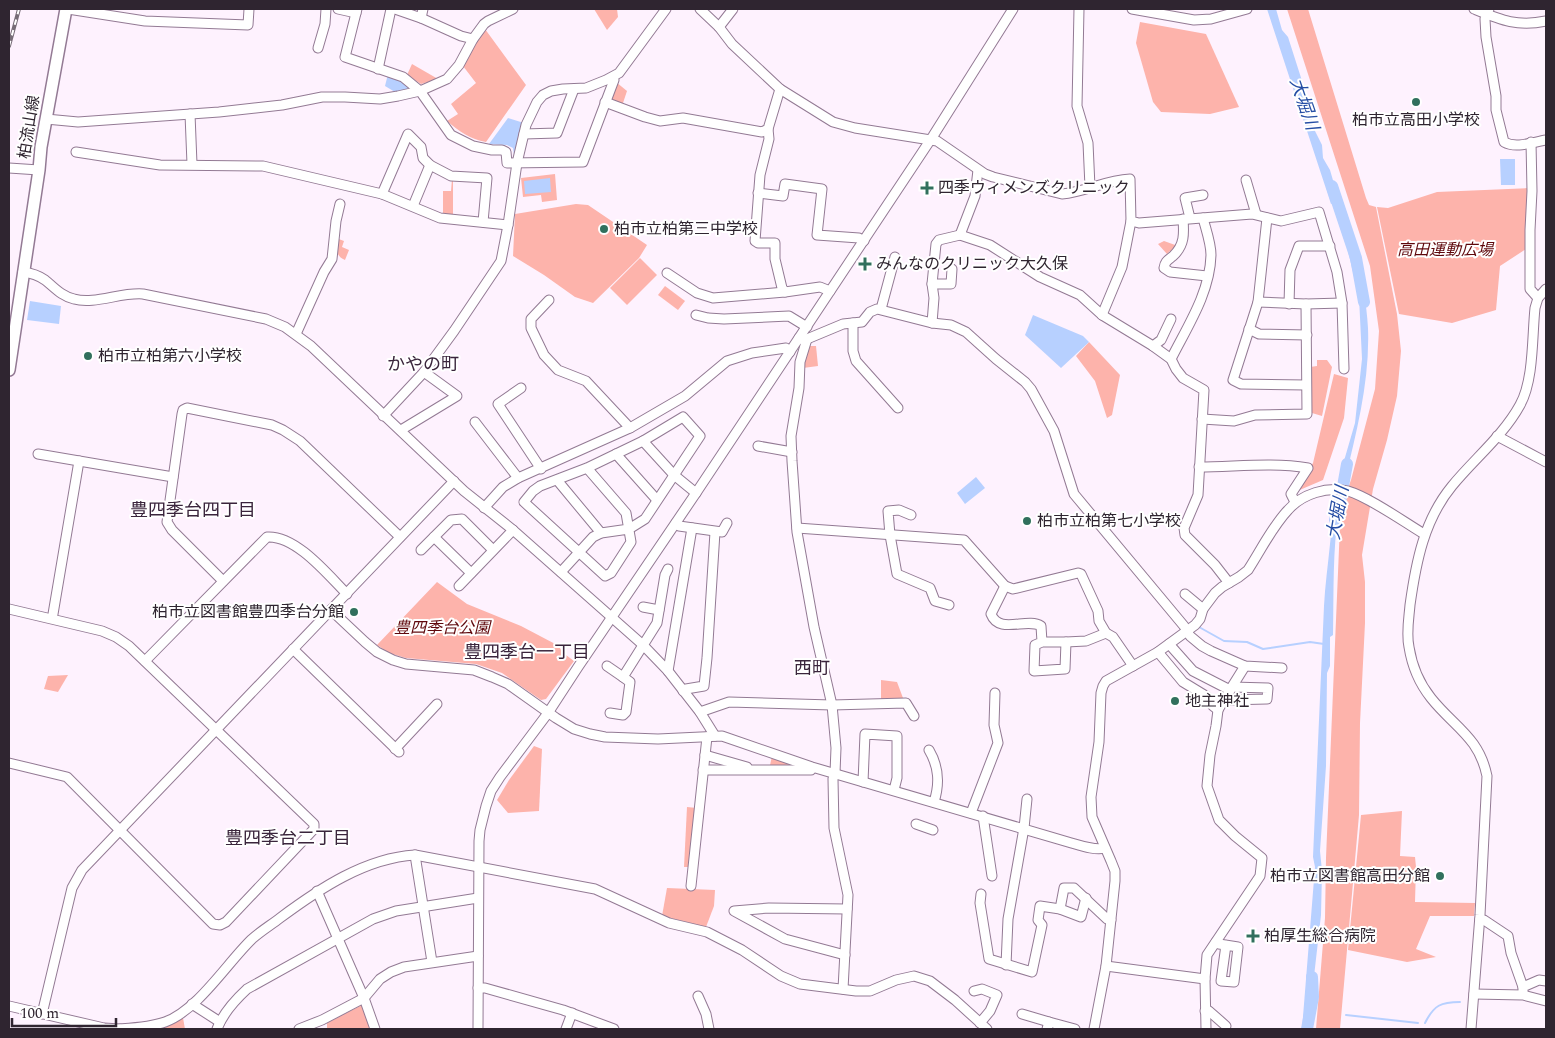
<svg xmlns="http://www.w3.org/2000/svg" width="1555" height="1038" font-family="Spectral,'Noto Sans JP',serif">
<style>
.green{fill:#fdb3ab}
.water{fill:#b7d0ff}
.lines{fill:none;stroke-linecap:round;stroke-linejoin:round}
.stream{stroke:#b7d0ff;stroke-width:2}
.river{stroke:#b7d0ff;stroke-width:12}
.minor-casing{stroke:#937a94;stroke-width:11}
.major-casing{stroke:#937a94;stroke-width:14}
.minor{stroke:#fff;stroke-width:9}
.major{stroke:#fff;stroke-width:11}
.rail-casing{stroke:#776c77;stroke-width:4}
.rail{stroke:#fff;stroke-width:2;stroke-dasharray:5.5;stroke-linecap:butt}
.poi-dot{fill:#31705d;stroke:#fff;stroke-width:2}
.labels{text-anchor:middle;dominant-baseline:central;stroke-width:4;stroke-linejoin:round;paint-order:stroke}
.poi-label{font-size:16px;fill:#2f2530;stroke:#fff;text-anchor:start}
.street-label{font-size:16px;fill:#2f2530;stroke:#fff}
.park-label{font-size:16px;font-style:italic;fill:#5f080c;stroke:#fff}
.water-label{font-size:18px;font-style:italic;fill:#264ea5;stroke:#fff}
.neighbourhood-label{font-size:18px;fill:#3a253c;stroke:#fff}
</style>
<rect width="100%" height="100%" fill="#fef2fe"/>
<g class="green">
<polygon points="594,9 617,9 618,17 607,30"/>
<polygon points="1287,9 1308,9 1366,198 1369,205 1376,207 1397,314 1401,351 1397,396 1387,440 1373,489 1362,555 1365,582 1365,623 1360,723 1359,815 1340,1029 1316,1029 1325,918 1326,858 1340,525 1345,496 1351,480 1375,389 1379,331 1370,266"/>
<polygon points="1140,22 1206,34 1239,107 1210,114 1161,112 1153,102 1136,43"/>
<path d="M485,29L526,85L486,142C470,139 460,132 447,121L458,114L451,104L476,83L463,66L477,39Z"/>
<polygon points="412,64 438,79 421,84 407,75"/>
<polygon points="616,82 627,91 622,106 611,102 609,97"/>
<polygon points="555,174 557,200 542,202 541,195 523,197 521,178"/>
<polygon points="452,179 453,180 453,216 443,215 443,191 451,191"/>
<polygon points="1529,188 1526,249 1500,266 1496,310 1452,323 1399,314 1377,207 1388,208 1437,192"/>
<polygon points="576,204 588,205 647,245 639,258 593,303 575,297 544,275 513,256 515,214"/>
<path d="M336,238L344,241L342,247L349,250L345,260C335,256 336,247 336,238Z"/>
<polygon points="1164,241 1178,246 1173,252 1170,251 1167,254 1158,244"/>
<polygon points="640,258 657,275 627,305 610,288"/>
<polygon points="665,286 685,301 678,310 658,295"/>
<polygon points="1089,342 1120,375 1112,415 1107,418 1095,381 1076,356"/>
<polygon points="810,346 816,346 818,366 803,368 802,362"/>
<polygon points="1317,360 1327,360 1332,367 1322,416 1312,413 1310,411 1310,367 1317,366"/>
<polygon points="1334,374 1348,378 1344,418 1323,480 1295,492 1313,463"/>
<polygon points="437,582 467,604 521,626 559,646 562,652 574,661 546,699 541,700 502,673 476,664 406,658 389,653 377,645"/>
<polygon points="68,675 58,692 44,689 48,676"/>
<polygon points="881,680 897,682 903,698 881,699"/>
<polygon points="534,746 542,749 539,811 508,813 497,800 509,780"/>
<polygon points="772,756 804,767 769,770"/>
<polygon points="687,807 697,808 691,867 684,867"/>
<polygon points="1402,811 1400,856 1415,857 1416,867 1415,902 1475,903 1474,916 1430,916 1416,949 1436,957 1407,962 1348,950 1361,815"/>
<polygon points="667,888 715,890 714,906 706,927 662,916"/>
<polygon points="362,1005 371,1029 327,1029 327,1023"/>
<polygon points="183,1018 185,1029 162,1029 162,1026"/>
</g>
<g class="water">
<polygon points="1267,9 1276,9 1282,30 1288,37 1303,84 1301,87 1301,93 1305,95 1309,113 1312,119 1312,125 1322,145 1323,158 1330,170 1339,201 1331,204"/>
<polygon points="388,74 409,84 407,91 395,92 385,86"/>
<polygon points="508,118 524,123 514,155 513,148 507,145 489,144"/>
<polygon points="1500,159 1515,159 1515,185 1501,185"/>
<polygon points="550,178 551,192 525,194 524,181"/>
<path d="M1341,209C1354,247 1366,288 1368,328C1370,380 1357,430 1345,480L1339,478L1355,423L1362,359L1359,297L1345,239L1336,211Z"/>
<polygon points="30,301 61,306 59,324 27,320"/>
<polygon points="1033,315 1083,336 1089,342 1061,368 1025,335"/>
<polygon points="976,477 985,488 965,504 957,493"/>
<path d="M1335,498H1341C1332,543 1334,589 1333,635L1330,637V666L1327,673L1326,766L1320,851L1322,871L1321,915L1308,1029H1302L1315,867L1313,857L1324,606C1325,585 1328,565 1330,544C1332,529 1332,513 1335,498Z"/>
</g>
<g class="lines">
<g class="stream">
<polyline points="1199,627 1224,641 1247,642 1263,649 1310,642 1324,644"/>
<polyline points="1346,1015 1418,1023"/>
<path d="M1425,1023C1434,1005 1441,1002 1460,1002"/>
</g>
<g class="river">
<polyline points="1332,186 1356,258 1364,302"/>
<polyline points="1335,520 1337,511 1340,503 1347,464"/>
<polyline points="1307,1029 1313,997 1312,977"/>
</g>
<g class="minor-casing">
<g id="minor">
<polyline points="68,9 145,21 248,25 249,9"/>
<polyline points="338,9 356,13"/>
<polyline points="357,9 345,57 403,77 420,91 451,135 473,146 492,150 502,150 506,152 507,163 583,162 614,80 613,77"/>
<polyline points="395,9 421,18 423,9"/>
<path d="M700,9L719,27L732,44L780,89L833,122L855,128L937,141L985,174L993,177L1062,194C1085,192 1106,180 1130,179L1131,221L1139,223L1252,214L1281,221L1319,212L1337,272L1342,303L1344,369"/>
<polyline points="1079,9 1077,106 1088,143 1090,187"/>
<polyline points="1132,9 1194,20 1211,19 1247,9"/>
<path d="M1474,9C1501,20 1517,27 1546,21"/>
<path d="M1489,9L1485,19L1486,37L1496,96V110L1504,142C1516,149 1533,142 1546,140"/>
<polyline points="421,18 461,36 473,39"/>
<polyline points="719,27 733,9"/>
<polyline points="318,48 325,24 326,9"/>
<polyline points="378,69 391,9"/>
<polyline points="605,102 645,117 660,121 683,118 762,132 768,129 780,89"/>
<polyline points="190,114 192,164"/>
<polyline points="46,119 78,122 219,112 282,105 322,97 345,97 380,99 398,96 420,91 447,79 459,65 473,39 484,24 488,21 513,9"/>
<polyline points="768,129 769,139 760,175 755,241 758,243 775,243 775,259 782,288 785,292"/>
<polyline points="524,134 557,133 574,89"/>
<polyline points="1531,142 1532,191 1530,230 1530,289 1538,298"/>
<polyline points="76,152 160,165 263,166 382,194 440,218 508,225"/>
<polyline points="9,168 39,170"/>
<polyline points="978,170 975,196 960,235 990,245 1040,277 1080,295 1102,315 1153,346 1171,359 1176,369 1183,378 1204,390 1198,495 1184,528 1185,535 1215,565 1229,583"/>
<polyline points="1246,180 1256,214"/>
<polyline points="758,193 783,196 785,184 822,189 817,235 859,238 864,241"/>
<polyline points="382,194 408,134 421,147 423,158 430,165 451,176 487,178 483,222"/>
<polyline points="413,206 430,165"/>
<polyline points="1190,218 1185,198 1203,195"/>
<polyline points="1267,218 1258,302 1233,380 1241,384 1306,385"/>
<path d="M1183,219C1184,233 1185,245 1173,256C1168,260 1165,261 1164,268L1170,272L1207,276"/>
<path d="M23,272C31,273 38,275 45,280C54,287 61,296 74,299C94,305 121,292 143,294L266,319L285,327L311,346L464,491L513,530L643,645L668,671L700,712L715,736"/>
<polyline points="667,273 697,293 713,298 785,292 820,287 830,291"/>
<polyline points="932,284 951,284 952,269"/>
<polyline points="549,300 531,319 531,328 544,355 558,370 586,381 630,428"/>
<polyline points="1258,302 1306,304 1342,303"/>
<polyline points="1289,304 1290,270 1299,246 1330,246"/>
<polyline points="881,309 895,257"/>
<polyline points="696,315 708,318 724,319 789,316 807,327"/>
<polyline points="1102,315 1122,267 1131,221"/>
<polyline points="853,323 853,351 856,361 898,408"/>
<polyline points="932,323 934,298 932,284 936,244 939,240 960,235"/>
<polyline points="1249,329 1259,334 1307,335"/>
<polyline points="296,334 324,272 332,259 336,221 340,204"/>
<polyline points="799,338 803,340 807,339 843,324 862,322 870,312 877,309 932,323 951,325 966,332 996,359 1025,382 1031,389 1054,431 1074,494 1184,626 1190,636 1202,646 1211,651 1245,666 1282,668"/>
<polyline points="807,339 800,362 799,388 791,436 792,461 797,532 814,627 832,705 836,748 835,773 833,779 834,828 848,895 843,989"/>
<polyline points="1153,346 1161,340 1171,319"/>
<path d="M1171,359C1187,327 1210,293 1211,255C1211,243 1206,230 1203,218"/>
<polyline points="521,388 498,404 541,469"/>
<polyline points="383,416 424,372 454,331 501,261 508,225 517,163 526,125 537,102 543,95 551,91 563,89 586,88 606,80 619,73 666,9"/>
<polyline points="1202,419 1234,421 1255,415 1307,414 1306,304"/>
<polyline points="475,422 518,478"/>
<polyline points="401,430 457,396 424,372"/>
<polyline points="1497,436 1546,462"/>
<polyline points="643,441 674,475 696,493"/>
<polyline points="758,446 792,452"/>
<polyline points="38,454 173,477"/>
<polyline points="616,454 657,500"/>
<path d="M1199,467C1235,467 1272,462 1308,468L1291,494L1295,502"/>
<polyline points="557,480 601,533"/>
<polyline points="484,508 503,487 518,478 630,428 685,396 727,361 752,353 786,348 790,352"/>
<polyline points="911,515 899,510 888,511 890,535 897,574 930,588 935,601 949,605"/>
<polyline points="676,523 679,526 722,532 727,523"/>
<polyline points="797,528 964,540 1005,586 1013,589 1078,573 1081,574 1098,611 1099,621 1106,633 1113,637 1133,666"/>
<polyline points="434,537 471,573"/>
<polyline points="421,550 451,520 462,519 493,550"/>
<polyline points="561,572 593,537 601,533 629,529 645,519 700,436 683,417 643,441 587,468 540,486 533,491 524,502 605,576 611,573 631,542 626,513 587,468"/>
<polyline points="223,581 172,530 167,522 182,414 183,410 187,408 272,425 283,430 300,441 400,537"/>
<polyline points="459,586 513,530"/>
<path d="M1005,586L991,614C999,635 1027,617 1041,626L1042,642L1035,645L1034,671L1065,669L1066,642H1042"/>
<polyline points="1185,594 1203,609"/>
<polyline points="643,607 659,610"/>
<polyline points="9,609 102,631 116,637 129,646 314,824 314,829 226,922 220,925 213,924 67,777 9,763"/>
<path d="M331,610L365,642L377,652L393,660L406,664L474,670L492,677L508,684L556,718L574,729L590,734L605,737L658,739L722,736L812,767L1068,842C1079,845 1095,851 1105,848"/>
<polyline points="53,614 79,461"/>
<polyline points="1066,642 1086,641 1106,633"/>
<polyline points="1169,644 1193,671 1230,690 1245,666"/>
<polyline points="293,649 399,752"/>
<polyline points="1158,652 1183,682 1206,696 1213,706 1218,710 1230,690"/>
<path d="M145,661L267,537C296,535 328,575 347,594"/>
<polyline points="607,666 623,677"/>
<polyline points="668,671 692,528"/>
<polyline points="683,691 686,689 704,686 707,658 715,532"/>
<polyline points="1224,699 1227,700 1267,699 1268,688 1232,687"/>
<polyline points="700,712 729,702 832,705 906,703 914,716"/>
<polyline points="610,713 623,715 626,712 630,682 623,677 657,623 665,575 668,569"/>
<polyline points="395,749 437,704"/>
<path d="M929,750C939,767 940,783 934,802"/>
<polyline points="705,755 747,767"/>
<polyline points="703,770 811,770 811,768"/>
<polyline points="863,782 865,734 897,736 897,778 894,790"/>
<polyline points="971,813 998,743 994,725 995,693"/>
<polyline points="983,816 992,876"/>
<polyline points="916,824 933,830"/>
<polyline points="415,855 432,962"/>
<polyline points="691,886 707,737"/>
<polyline points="317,891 364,998 375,1029"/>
<polyline points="981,894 980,903 989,959 1032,972 1042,925 1038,920 1040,906 1060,909 1081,917 1086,898"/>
<polyline points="1060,909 1064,888 1074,888 1107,919 1111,920"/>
<polyline points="1480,919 1484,920 1508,936 1511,953 1523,987"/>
<polyline points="1216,942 1219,944 1238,947 1234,982 1221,981 1226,945"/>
<polyline points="845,955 785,939 734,911 769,908 847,909"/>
<polyline points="1006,965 1008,919 1024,828 1027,799"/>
<polyline points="1106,966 1205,979"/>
<polyline points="478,988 485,988 563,1010 614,1029"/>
<polyline points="974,991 982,989 997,995 990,1011 980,1023"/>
<polyline points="1523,992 1523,987 1539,980 1546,981"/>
<polyline points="1474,994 1523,995 1546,1001"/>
<polyline points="698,996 706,1014 709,1029"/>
<polyline points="192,1004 220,1022"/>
<polyline points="9,1006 104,1028 120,1029"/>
<polyline points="1205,1011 1209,1011 1226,1026"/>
<polyline points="42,1014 72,888 82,870 454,481"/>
<polyline points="1022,1014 1049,1022"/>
<path d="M120,1029C134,1028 151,1027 165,1022C198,1010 227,963 252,939C261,931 271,925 280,918C319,889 365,858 415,855L595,889L669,923L707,932L742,950L781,976L800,984L856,991H870L896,980L914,976L930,981L955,1000L987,1029"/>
<path d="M217,1029C223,1013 234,1001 247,989L373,919L396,911L478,898"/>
<polyline points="299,1029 322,1020 364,998 380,979 391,972 404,967 478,956"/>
<polyline points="478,1029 479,841 480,830 486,806 491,791 500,777 548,713 578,667 696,493 933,136 1013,9"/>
<polyline points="566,1029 572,1013"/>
<polyline points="1047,1029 1049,1022 1075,1029"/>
<path d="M1094,1029L1106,966L1115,881V871L1111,861L1092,817L1091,797L1099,742L1101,693L1103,686L1106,681L1158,652L1195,625L1200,619L1203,609L1215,593L1222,587L1239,577L1248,570C1261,550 1272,527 1288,510C1302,494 1327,486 1348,491C1369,497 1404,522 1424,534"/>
<polyline points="1206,1029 1205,979 1207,955 1260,876 1262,858 1235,836 1219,820 1207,786 1210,755 1216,726 1218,710"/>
<path d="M1471,1029L1480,915L1487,776C1479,737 1454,727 1431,698C1419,683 1412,666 1409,647C1406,633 1409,618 1410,605C1416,562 1424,520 1452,486C1474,459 1503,436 1520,405C1534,380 1532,336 1535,308L1538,298L1546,289"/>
</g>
</g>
<g class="major-casing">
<polyline id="major" points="9,370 39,170 41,147 66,9"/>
</g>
<use href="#minor" class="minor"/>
<use href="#major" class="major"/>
<g class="rail-casing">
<polyline id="rail" points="9,46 19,9"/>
</g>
<use href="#rail" class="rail"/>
</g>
<g class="poi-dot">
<circle cx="1416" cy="102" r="5"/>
<path d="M924.5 180.5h5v5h5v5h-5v5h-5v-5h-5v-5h5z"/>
<circle cx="604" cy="229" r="5"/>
<path d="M862.5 256.5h5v5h5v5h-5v5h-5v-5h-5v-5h5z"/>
<circle cx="88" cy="356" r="5"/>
<circle cx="1027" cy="521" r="5"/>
<circle cx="354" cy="612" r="5"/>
<circle cx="1175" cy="701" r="5"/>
<circle cx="1440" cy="876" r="5"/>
<path d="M1250.5 928.5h5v5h5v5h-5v5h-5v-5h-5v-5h5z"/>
</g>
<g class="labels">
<g class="poi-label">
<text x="1416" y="120" text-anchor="middle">柏市立高田小学校</text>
<text x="938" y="188">四季ウィメンズクリニック</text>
<text x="614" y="229">柏市立柏第三中学校</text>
<text x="876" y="264">みんなのクリニック大久保</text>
<text x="98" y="356">柏市立柏第六小学校</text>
<text x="1037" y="521">柏市立柏第七小学校</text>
<text x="344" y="612" text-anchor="end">柏市立図書館豊四季台分館</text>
<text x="1185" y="701">地主神社</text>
<text x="1430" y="876" text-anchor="end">柏市立図書館高田分館</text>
<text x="1264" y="936">柏厚生総合病院</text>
</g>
<g class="street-label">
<text transform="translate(29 127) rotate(-81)">柏流山線</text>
</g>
<g class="park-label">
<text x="1445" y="250">高田運動広場</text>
<text x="442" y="628">豊四季台公園</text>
</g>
<g class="water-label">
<text transform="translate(1304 104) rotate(71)">大堀川</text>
<text transform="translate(1338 513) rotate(-80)">大堀川</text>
</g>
<g class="neighbourhood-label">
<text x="423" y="364">かやの町</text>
<text x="193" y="510">豊四季台四丁目</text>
<text x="527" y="652">豊四季台一丁目</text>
<text x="812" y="668">西町</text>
<text x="288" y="838">豊四季台二丁目</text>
</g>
</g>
<rect width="1555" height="1038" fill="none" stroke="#2f2530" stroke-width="20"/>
<path d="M12 1018v8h104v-8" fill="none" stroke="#2f2530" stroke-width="2.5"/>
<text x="20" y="1018" font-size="15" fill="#2f2530" stroke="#ffffff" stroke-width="4" paint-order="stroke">100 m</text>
</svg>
